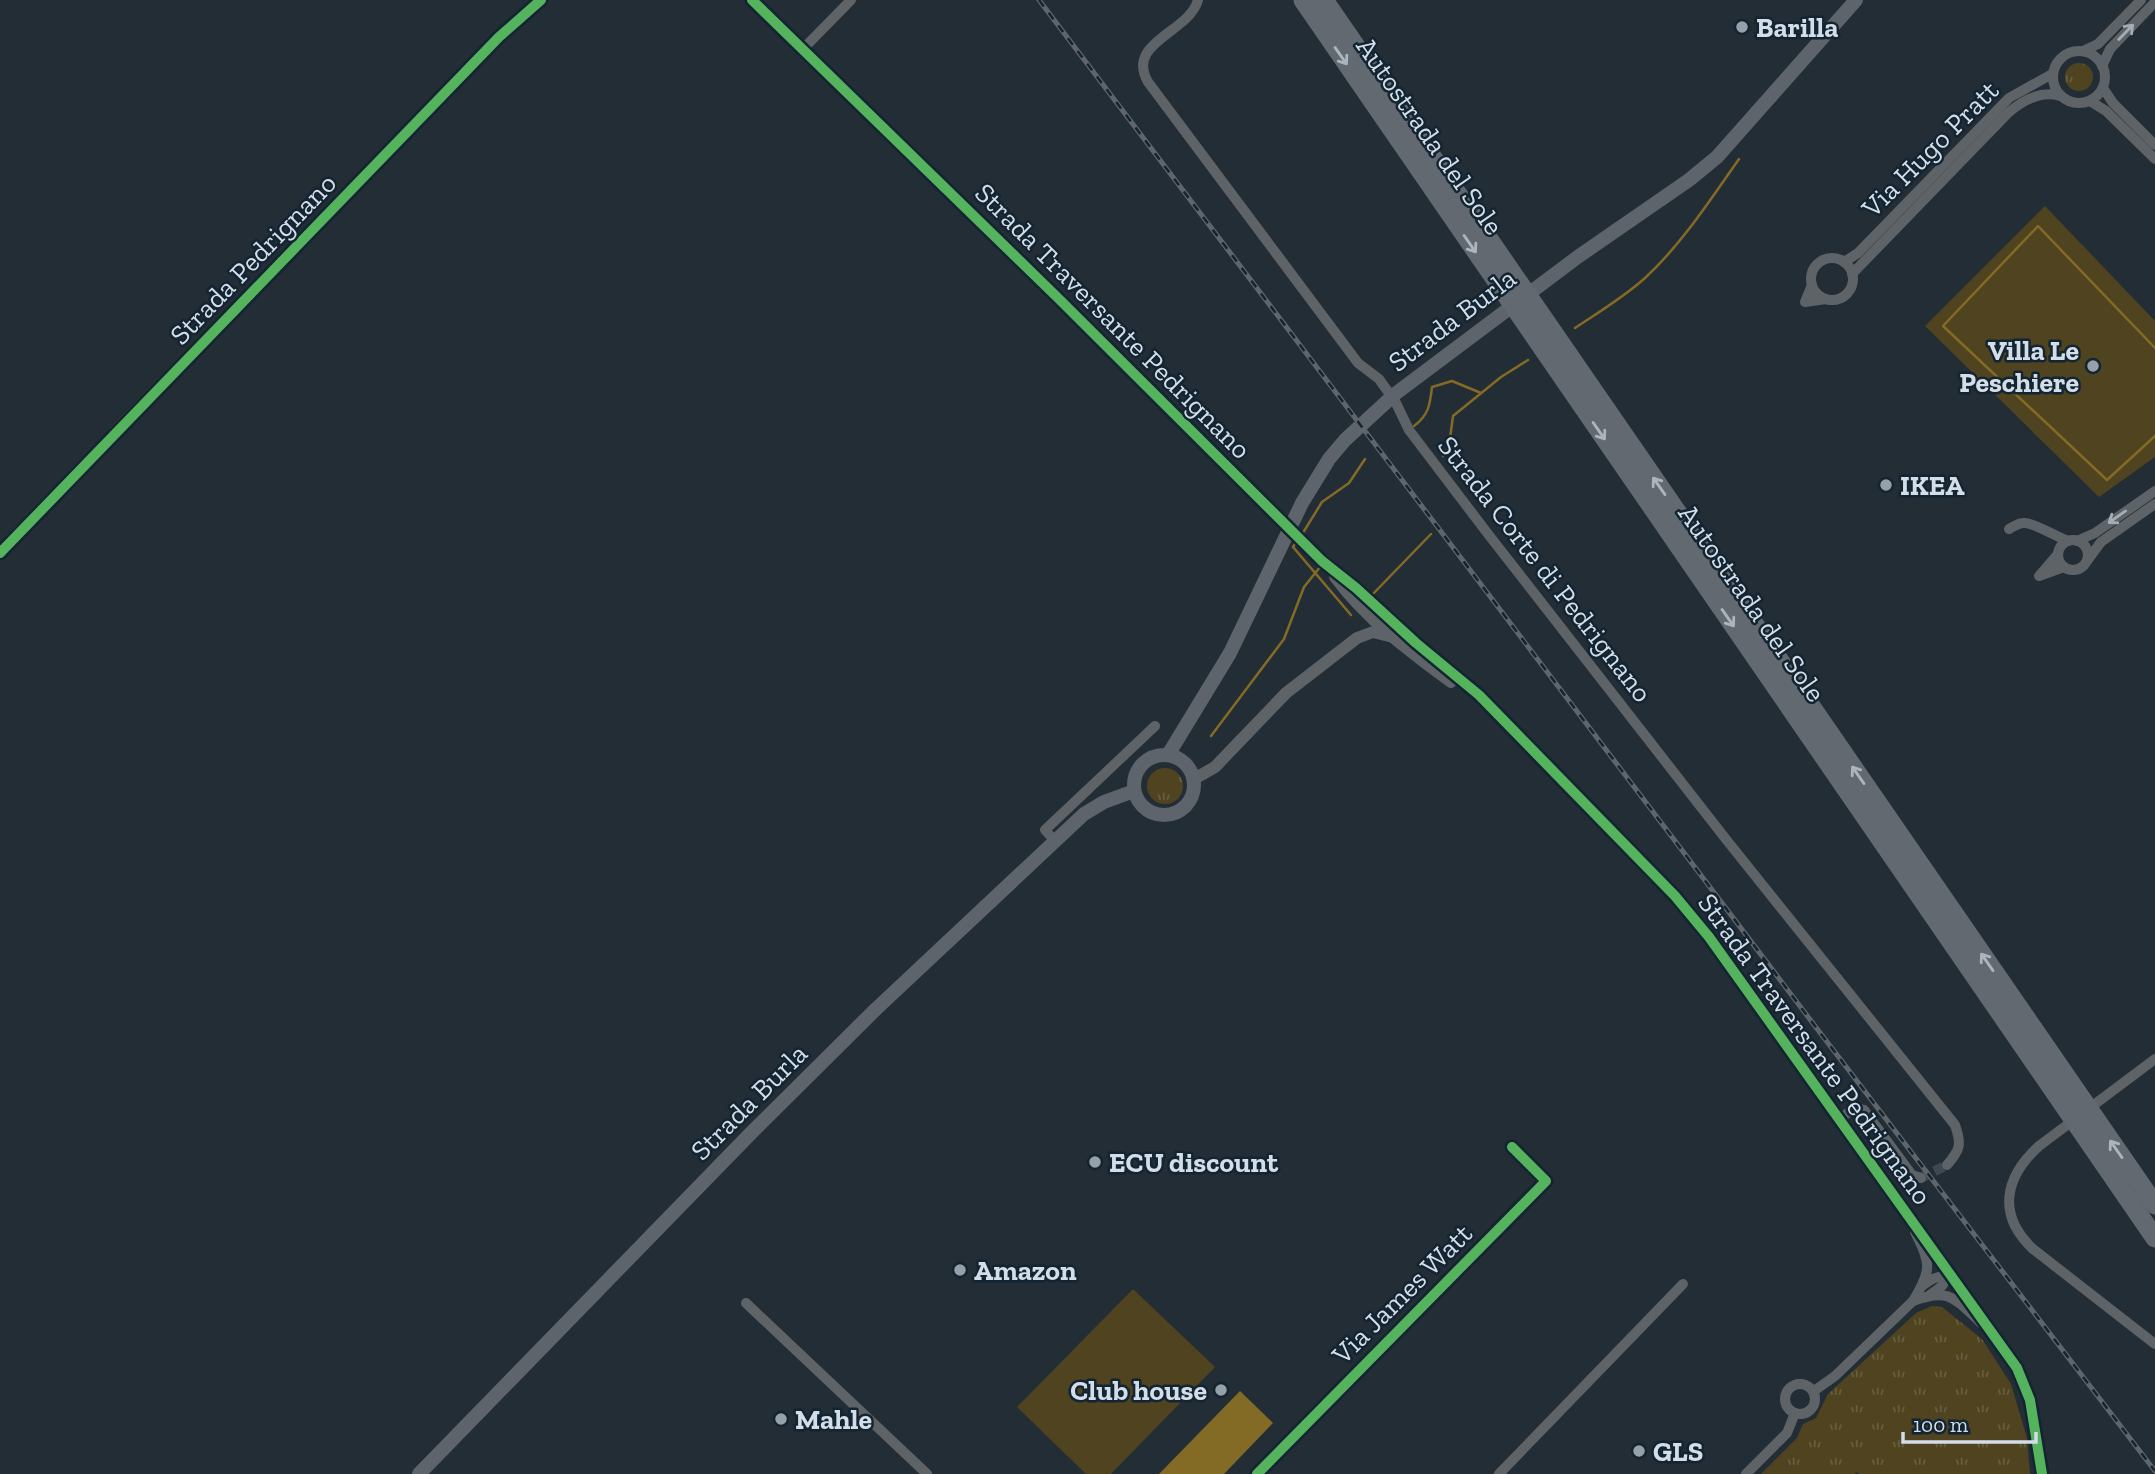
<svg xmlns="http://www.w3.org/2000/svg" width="2155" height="1474" font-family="'Zilla Slab',serif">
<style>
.grass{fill:url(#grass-tufts)}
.park{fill:#4f4320}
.water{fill:#836b25}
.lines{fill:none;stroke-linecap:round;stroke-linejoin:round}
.stream{stroke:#836b25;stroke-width:2.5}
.minor-tunnel{stroke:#3e4850;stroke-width:10;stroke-dasharray:10 5;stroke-linecap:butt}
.minor{stroke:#5e6367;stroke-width:10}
.tertiary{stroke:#5e6367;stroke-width:12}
.secondary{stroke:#5e646b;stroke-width:14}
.motorway{stroke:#636970;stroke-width:19}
.rail-casing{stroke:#5f656b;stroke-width:5}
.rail{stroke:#132432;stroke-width:2.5;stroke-dasharray:8;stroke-linecap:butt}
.cycleway-casing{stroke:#132432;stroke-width:15}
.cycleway{stroke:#56b35d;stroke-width:10}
.oneway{stroke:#a5adb4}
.oneway2{stroke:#acb5be}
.poi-dot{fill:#96a0a9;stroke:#132432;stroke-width:2.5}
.labels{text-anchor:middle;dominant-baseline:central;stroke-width:5;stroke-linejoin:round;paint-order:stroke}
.poi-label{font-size:28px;font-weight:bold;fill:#d4dee8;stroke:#132432;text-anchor:start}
.street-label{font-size:28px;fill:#d4dee8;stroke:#132432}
</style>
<defs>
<pattern id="grass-tufts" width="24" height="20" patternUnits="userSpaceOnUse" patternTransform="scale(1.75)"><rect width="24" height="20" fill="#4f4320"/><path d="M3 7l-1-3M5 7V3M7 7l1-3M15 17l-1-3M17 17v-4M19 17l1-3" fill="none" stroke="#675e40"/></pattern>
</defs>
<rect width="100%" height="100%" fill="#232d35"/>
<g class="grass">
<circle cx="2079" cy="77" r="14"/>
<circle cx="1165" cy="786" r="18"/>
<polygon points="1932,1306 1942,1307 1982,1339 2011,1384 2027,1438 2030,1474 1859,1474 1857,1472 1855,1474 1761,1474 1797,1438 1803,1424 1816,1418 1828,1394 1916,1313"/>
</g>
<g class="park">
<polygon points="2045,206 2155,321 2155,457 2099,497 1925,326"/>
<polygon points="1133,1289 1215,1367 1111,1474 1086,1474 1017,1407"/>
</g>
<polygon class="water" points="1240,1391 1273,1423 1224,1474 1159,1474"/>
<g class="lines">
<g class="stream">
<path d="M1575,328C1599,312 1624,297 1645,278C1681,245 1711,199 1739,159"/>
<polyline points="2155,348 2038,226 1943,326 2107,480 2155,436"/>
<path d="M1414,426C1429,415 1430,404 1432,387L1452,381L1481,393"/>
<polyline points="111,429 265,271"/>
<polyline points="1443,456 1449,446 1453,416 1501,377 1528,360"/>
<polyline points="8,536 102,439"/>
<polyline points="1301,536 1322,502 1349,483 1365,459"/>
<polyline points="1297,541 1293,547 1351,615"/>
<polyline points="1371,596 1431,534"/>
<polyline points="1211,736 1284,639 1304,587 1320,567"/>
</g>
<polyline class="minor-tunnel" points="1921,1178 1947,1165"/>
<g class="minor">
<polyline points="752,0 1057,297 1322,561"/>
<path d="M1198,0C1189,33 1125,42 1148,82L1358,363L1379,379L1396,403L1409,430L1488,534L1725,838L1955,1125C1962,1145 1960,1150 1947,1165"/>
<polyline points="803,49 851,0"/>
<circle cx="2079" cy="77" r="26"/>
<polyline points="2083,51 2098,44 2141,0"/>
<polyline points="2102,66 2110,49 2155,2"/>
<polyline points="2103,88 2113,103 2155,145"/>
<polyline points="2090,101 2106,111 2155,159"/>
<circle cx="1832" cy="279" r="21"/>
<polyline points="1844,262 1858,253 2009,98 2052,74"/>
<path d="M1852,274L2008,113C2022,101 2041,90 2060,96"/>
<polyline points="1812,285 1805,302 1826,299"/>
<path d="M2009,529C2015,526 2019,522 2025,523C2034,523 2057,537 2068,541"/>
<circle cx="2073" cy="555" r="15"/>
<polyline points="2077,541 2095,533 2155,491"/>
<polyline points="0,553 499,37 541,0"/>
<polyline points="2058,554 2039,576 2064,567"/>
<polyline points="2087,561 2101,542 2155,504"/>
<polyline points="1055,841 1045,830 1155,726"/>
<path d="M2155,1059L2039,1146C2004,1178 1997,1215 2033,1249L2155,1344"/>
<polyline points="1839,1119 1855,1108 1864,1110 1912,1175 1921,1178"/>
<path d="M1915,1232C1931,1264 1932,1270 1913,1301C1950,1287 1955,1299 1981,1323"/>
<polyline points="1923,1285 1932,1279 1949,1274 1942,1286 1930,1295"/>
<polyline points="746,1303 927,1474"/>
<circle cx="1800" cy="1399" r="15"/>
<polyline points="1814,1391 1835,1376 1913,1301"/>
<polyline points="1257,1474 1546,1181 1512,1147"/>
<polyline points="1499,1474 1683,1284"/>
<polyline points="1746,1474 1787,1433 1795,1413"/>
</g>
<g class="tertiary">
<polyline points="1322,561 1356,588 1416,643 1479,695 1675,896 1709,937 2017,1368 2030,1400 2042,1474"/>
<path d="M1335,577C1366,619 1409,651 1451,682"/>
<polyline points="1194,779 1215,767 1286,693 1357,638 1373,632 1393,637"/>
</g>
<g class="secondary">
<circle cx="1164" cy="785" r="30"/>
<polyline points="1168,755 1230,653 1302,503 1329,459 1345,440 1395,394 1579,256 1689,180 1717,157 1856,0"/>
<polyline points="419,1474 753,1131 876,1009 1084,814 1104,802 1134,791"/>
</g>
<g class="motorway">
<polyline points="1303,0 2155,1238"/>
<polyline points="1324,0 2155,1205"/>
</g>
<g class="rail-casing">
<polyline id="rail" points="1039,0 1818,1030 2155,1471"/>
</g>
<use href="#rail" class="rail"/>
<g class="cycleway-casing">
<g id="cycleway">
<polyline points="752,0 1057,297 1322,561 1356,588 1416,643 1479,695 1675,896 1709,937 2017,1368 2030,1400 2042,1474"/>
<polyline points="0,553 499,37 541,0"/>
<polyline points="1257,1474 1546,1181 1512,1147"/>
</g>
</g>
<use href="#cycleway" class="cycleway"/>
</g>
<defs><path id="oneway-shaft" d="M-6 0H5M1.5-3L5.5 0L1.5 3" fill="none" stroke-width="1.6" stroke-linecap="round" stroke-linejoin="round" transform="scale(1.75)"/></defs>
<g class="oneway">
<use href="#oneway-shaft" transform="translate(2126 32) rotate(-46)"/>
<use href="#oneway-shaft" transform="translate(2117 517) rotate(145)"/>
</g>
<g class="oneway2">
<use href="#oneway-shaft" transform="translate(1341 56) rotate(55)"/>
<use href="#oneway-shaft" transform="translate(1470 244) rotate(55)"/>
<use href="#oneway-shaft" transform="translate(1599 431) rotate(55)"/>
<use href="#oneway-shaft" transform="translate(1659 486) rotate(-125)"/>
<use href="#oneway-shaft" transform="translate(1728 618) rotate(55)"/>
<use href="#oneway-shaft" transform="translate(1858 775) rotate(-125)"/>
<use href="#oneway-shaft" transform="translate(1987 962) rotate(-125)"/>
<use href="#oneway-shaft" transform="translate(2116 1149) rotate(-125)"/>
</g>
<g class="poi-dot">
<circle cx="1742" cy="27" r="7"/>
<circle cx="2093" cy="366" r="7"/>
<circle cx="1886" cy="485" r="7"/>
<circle cx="1095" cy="1162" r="7"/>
<circle cx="960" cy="1270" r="7"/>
<circle cx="1221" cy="1390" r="7"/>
<circle cx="781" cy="1419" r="7"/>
<circle cx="1639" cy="1451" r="7"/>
</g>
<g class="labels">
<g class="poi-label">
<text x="1756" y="27">Barilla</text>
<text x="2079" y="350" text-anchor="end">Villa Le<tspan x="2079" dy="32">Peschiere</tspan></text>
<text x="1900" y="485">IKEA</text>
<text x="1109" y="1162">ECU discount</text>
<text x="974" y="1270">Amazon</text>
<text x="1207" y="1390" text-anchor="end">Club house</text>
<text x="795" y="1419">Mahle</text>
<text x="1653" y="1451">GLS</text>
</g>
<g class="street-label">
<text transform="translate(1430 136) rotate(55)">Autostrada del Sole</text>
<text transform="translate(1930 149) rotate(-45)">Via Hugo Pratt</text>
<text transform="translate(253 259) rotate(-46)">Strada Pedrignano</text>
<text transform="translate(1452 320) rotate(-37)">Strada Burla</text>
<text transform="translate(1113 321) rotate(45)">Strada Traversante Pedrignano</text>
<text transform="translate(1545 569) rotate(52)">Strada Corte di Pedrignano</text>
<text transform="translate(1752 603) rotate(55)">Autostrada del Sole</text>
<text transform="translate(1815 1049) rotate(54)">Strada Traversante Pedrignano</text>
<text transform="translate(749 1102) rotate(-45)">Strada Burla</text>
<text transform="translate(1402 1294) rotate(-45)">Via James Watt</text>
</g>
</g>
<path d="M1903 1432v10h133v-10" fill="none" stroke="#d4dee8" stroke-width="3.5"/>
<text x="1913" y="1432" font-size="21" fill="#d4dee8" stroke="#132432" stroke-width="5" paint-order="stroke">100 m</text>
</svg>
